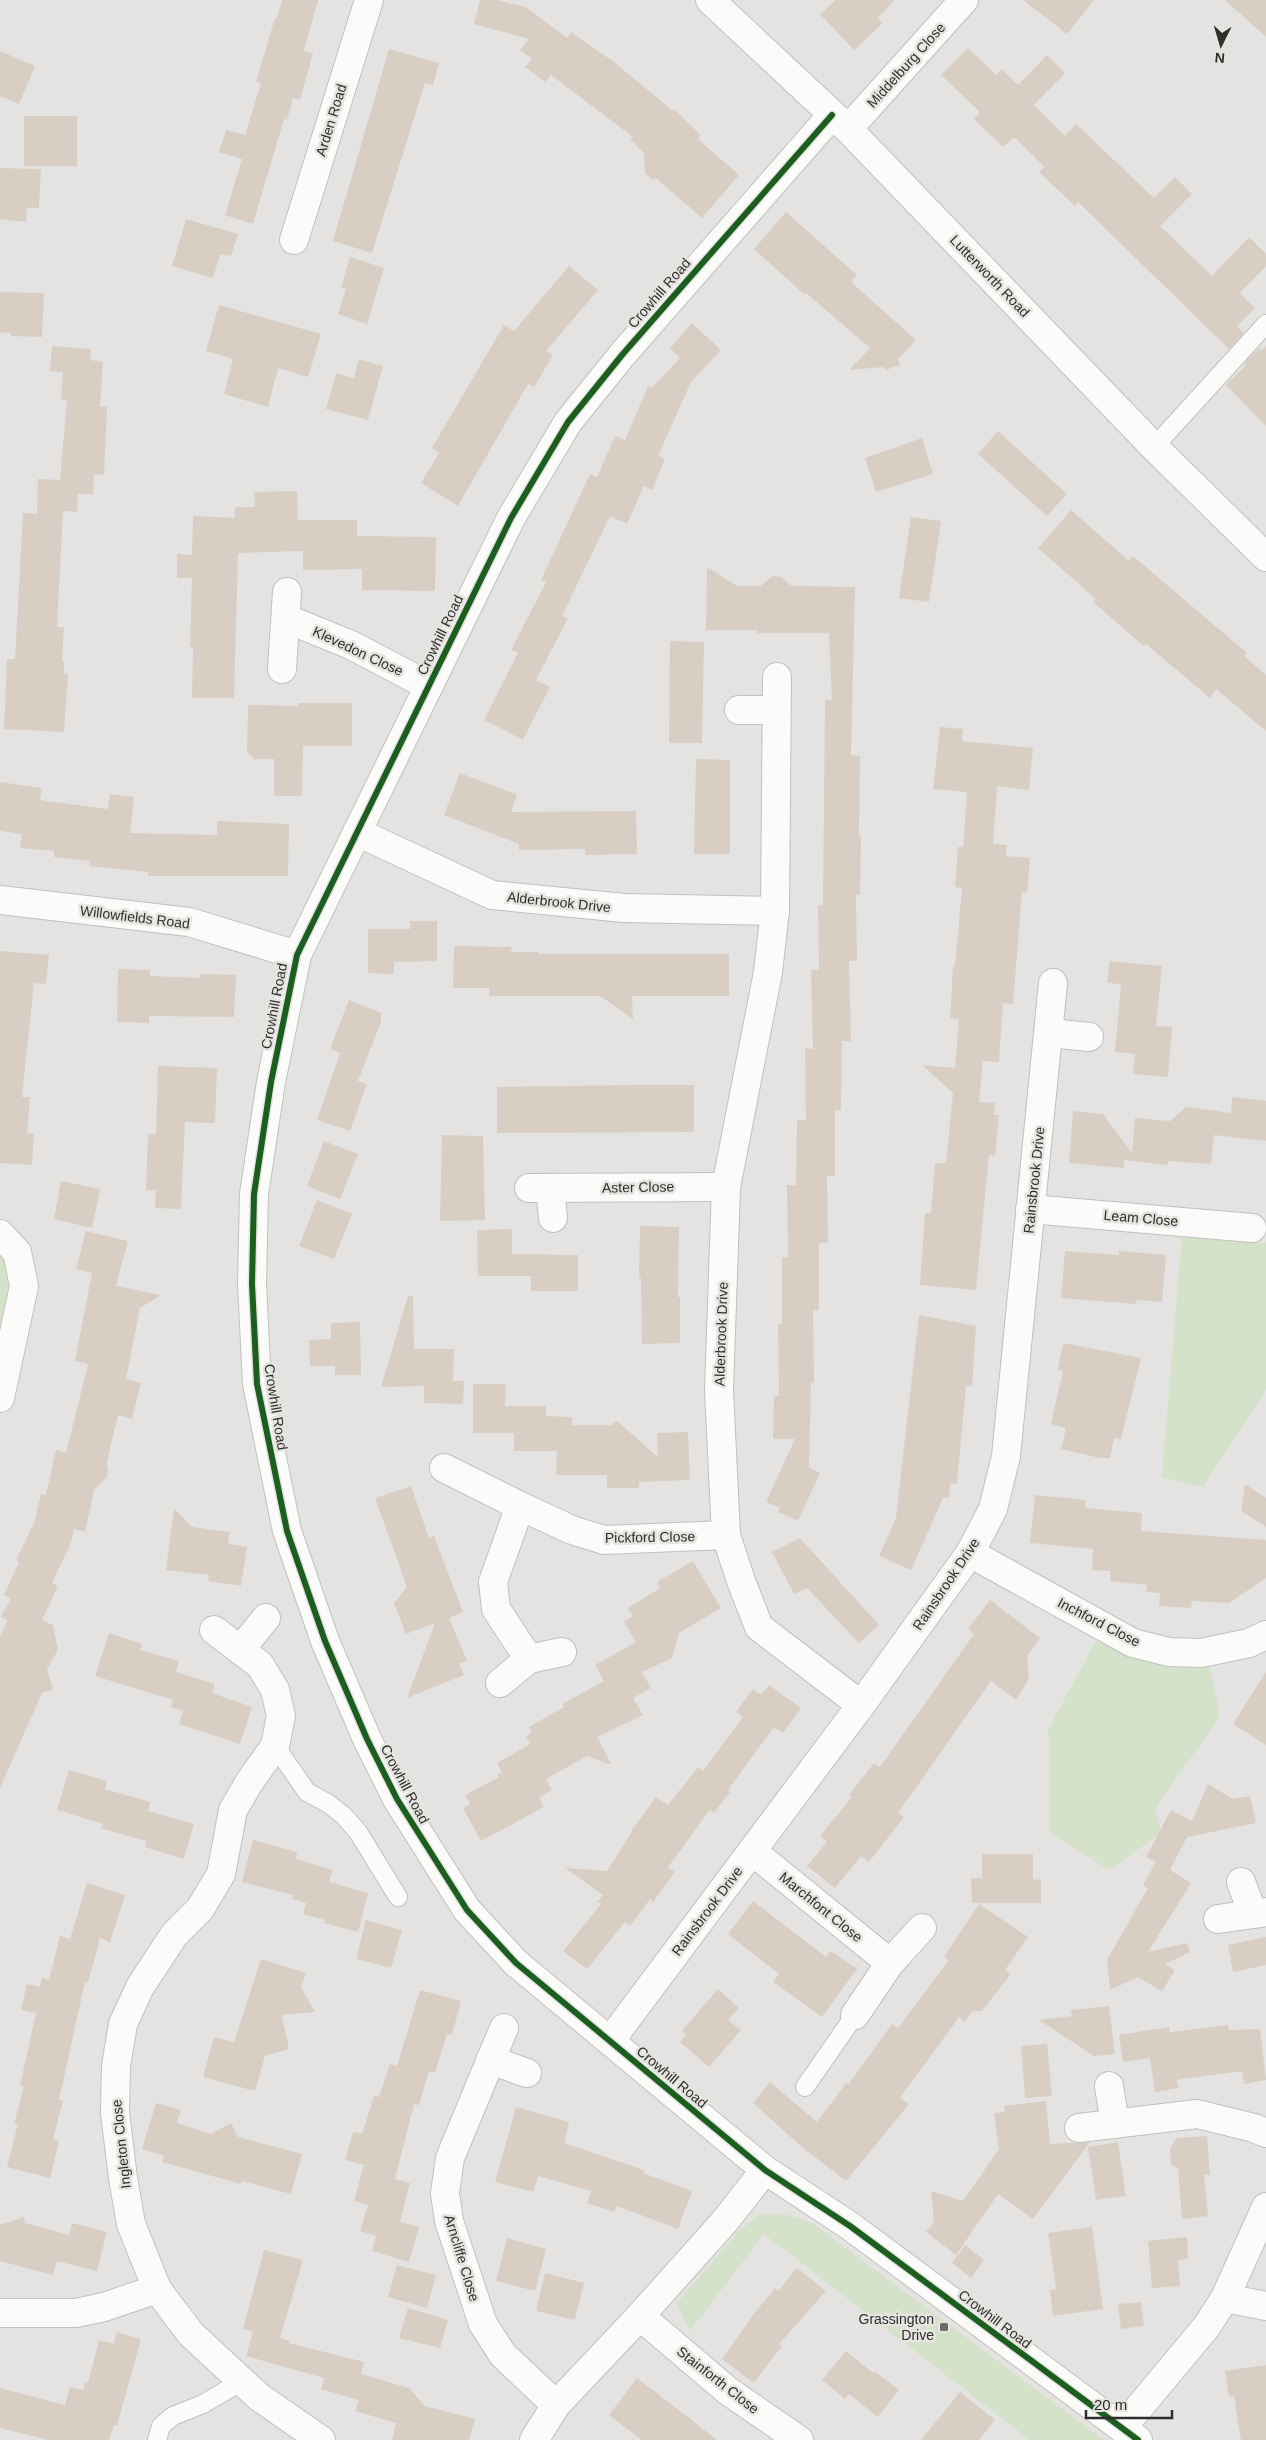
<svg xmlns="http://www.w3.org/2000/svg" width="1266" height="2440" font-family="Helvetica,sans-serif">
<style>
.green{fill:#d4e2c9}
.building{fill:#d8cec4}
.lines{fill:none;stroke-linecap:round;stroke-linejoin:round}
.service-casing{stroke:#c1c0be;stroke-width:20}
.minor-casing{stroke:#c1c0be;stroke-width:30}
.tertiary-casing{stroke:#c1c0be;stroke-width:30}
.secondary-casing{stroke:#c1c0be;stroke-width:30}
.service{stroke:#fbfbfa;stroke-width:18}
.minor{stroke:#fbfbfa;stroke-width:28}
.tertiary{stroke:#fbfbfa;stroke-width:28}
.secondary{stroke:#fbfbfa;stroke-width:28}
.cycleway-casing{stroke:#e6e4e0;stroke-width:9}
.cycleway{stroke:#1b5e20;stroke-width:6}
.poi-dot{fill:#6e6d6b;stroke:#e6e4e0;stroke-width:2}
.labels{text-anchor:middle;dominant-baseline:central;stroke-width:5;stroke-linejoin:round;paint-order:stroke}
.street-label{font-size:14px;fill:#2e2e2c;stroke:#e6e4e0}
.poi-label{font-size:14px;fill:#2e2e2c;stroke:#e6e4e0;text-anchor:end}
</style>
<rect width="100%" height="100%" fill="#e5e3e1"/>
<g class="green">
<polygon points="1182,1235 1266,1243 1266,1390 1203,1487 1162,1477"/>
<path d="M0,1251C17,1266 4,1308 0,1327Z"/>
<polygon points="1095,1642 1130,1654 1209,1663 1220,1716 1155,1809 1161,1833 1109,1870 1049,1831 1050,1753 1048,1730"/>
<polygon points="760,2214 788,2215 812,2223 1104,2440 1030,2440 764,2234 690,2331 677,2303 739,2231"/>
</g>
<g class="building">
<polygon points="282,0 318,0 304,51 313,53 300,100 293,98 287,120 284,119 253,224 225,215 242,159 219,152 226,130 245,135 261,83 256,82 275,18 277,18"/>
<polygon points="480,0 497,0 526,7 567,38 571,32 614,62 673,111 674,109 701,135 698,139 739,175 702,218 657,179 651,179 645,172 644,153 630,139 633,137 551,75 545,82 525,67 532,59 520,50 529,39 474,24"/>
<polygon points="836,0 894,0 878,18 883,23 854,50 820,14"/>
<polygon points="1023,0 1094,0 1067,34"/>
<polygon points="1225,0 1266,0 1266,37"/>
<polygon points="968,48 996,75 1002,69 1018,85 1047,55 1065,73 1034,105 1065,136 1076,124 1154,198 1175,177 1192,194 1160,226 1212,276 1249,237 1266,254 1266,266 1240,293 1255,308 1237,326 1244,333 1229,349 1078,202 1075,206 1039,172 1045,167 1014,137 1003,147 974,119 980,112 941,75"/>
<polygon points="389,49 439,63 433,85 425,83 372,253 333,241"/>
<polygon points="0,51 35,66 19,104 0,96"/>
<rect x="24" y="116" width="53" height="50"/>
<polygon points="0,168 41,169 39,208 27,208 26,222 0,219"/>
<polygon points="786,212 857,275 851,282 916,340 898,359 900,366 891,367 887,371 883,367 849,370 870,348 806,293 805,295 754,249"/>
<polygon points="186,219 238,234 231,256 220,254 213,278 172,266"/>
<polygon points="350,257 384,268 367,324 338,314 346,289 341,287"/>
<polygon points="569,266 598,290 546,351 553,355 534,387 528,384 458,506 421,483 439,453 432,448 504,325 514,331"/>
<polygon points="0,292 44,293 42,337 11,336 11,333 0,332"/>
<polygon points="219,305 321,334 308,377 278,368 268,407 224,394 233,359 206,351"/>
<polygon points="692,323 721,350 691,382 658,456 665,459 652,490 644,486 627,524 610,516 562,616 568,618 536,680 550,687 523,740 484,720 518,653 511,650 546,582 541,580 590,474 597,477 615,436 625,440 648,386 652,388 680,358 670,348"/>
<polygon points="52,346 91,349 90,360 103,362 100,407 107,407 104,475 94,474 93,494 78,494 77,512 63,511 57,627 64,627 62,661 64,661 64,674 68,674 64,732 4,729 7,659 15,659 23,513 37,514 38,479 60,480 67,400 61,400 63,372 50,371"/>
<polygon points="1266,346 1266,426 1226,385 1246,365 1244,363 1259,348 1262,350"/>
<polygon points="359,359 383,366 368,420 326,409 336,373 354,378"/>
<polygon points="998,431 1067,494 1047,516 978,454"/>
<polygon points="922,438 933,474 876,492 865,458"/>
<polygon points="297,491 298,520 357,520 357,536 436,537 435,591 362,590 362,569 303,570 303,551 238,553 234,698 192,698 193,647 190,647 192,578 177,578 177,554 192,555 193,516 235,518 235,507 255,507 254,492"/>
<polygon points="1071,510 1129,561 1133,556 1247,653 1244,656 1266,675 1266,731 1216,689 1210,698 1146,644 1144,646 1093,602 1096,599 1038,548"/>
<polygon points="911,517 941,521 929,602 899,598"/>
<polygon points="707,567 737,586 760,586 773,576 781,577 792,586 855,587 851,755 860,756 859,835 861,835 860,895 856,895 857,961 849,961 851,1041 842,1041 841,1110 835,1110 835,1176 827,1176 828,1243 819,1243 819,1310 813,1310 814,1383 811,1383 809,1467 820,1473 798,1521 778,1512 780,1508 766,1502 795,1439 773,1439 774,1396 779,1396 778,1324 782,1324 782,1257 788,1257 787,1185 796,1185 797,1120 806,1120 805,1048 813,1049 811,970 819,970 818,905 823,905 825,700 832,700 829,633 757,633 757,630 706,630"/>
<polygon points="670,641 704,642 702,743 669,743"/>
<polygon points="298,703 352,703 352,746 303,746 302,796 274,796 274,759 254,759 247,752 248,705 298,706"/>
<polygon points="940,727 963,729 962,741 1033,748 1029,790 997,786 993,844 1007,845 1006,856 1030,858 1027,893 1022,892 1013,1004 1003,1003 999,1062 983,1061 979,1102 995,1103 994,1115 999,1115 995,1156 989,1155 976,1290 920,1285 925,1213 931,1213 935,1163 946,1163 953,1093 922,1065 955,1068 959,1019 950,1018 953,967 955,967 962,888 955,887 958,847 963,847 967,792 933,789"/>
<polygon points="696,759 730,760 730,854 694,854"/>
<polygon points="460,773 517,795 511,812 636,811 637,854 585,855 585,849 519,850 519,844 444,815"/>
<polygon points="0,782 42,788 40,800 108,809 110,794 134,797 130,833 217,835 217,821 289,824 288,876 148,876 148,872 89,866 90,861 54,857 54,851 20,848 22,834 0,831"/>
<polygon points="410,921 437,921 437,961 394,962 394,974 368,973 368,929 410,929"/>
<polygon points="454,946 512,947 511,952 538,952 538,954 729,954 729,996 632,996 633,1019 600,996 489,996 489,988 453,988"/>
<polygon points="0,951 49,955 46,984 34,983 22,1097 30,1097 27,1133 34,1134 32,1165 0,1163"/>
<polygon points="1110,961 1162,966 1156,1026 1172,1027 1168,1077 1133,1074 1135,1054 1115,1052 1121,984 1107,983"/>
<polygon points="118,969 150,970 150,976 200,978 200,974 236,975 234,1017 149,1016 149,1023 117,1022"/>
<polygon points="349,1000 381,1013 381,1022 358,1081 367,1084 350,1131 317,1120 340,1053 330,1049"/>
<polygon points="158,1066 217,1068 215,1123 185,1122 181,1209 155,1208 156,1190 146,1190 148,1134 156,1134"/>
<polygon points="634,1085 694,1085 694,1132 497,1133 497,1087"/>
<polygon points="1232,1097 1266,1101 1266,1141 1214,1135 1211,1164 1168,1161 1168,1165 1124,1160 1124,1168 1069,1163 1073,1111 1103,1114 1132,1153 1135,1118 1170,1121 1186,1107 1231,1113"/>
<polygon points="442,1135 483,1136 485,1220 440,1221"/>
<polygon points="324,1141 358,1154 340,1199 307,1186"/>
<polygon points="61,1181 100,1189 92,1228 54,1219"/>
<polygon points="317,1200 352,1214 334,1259 299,1246"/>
<polygon points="640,1226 679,1227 678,1297 680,1297 680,1343 642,1344 641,1278 639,1278"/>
<polygon points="512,1229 512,1254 578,1255 578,1291 531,1291 531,1276 478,1276 477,1230"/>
<polygon points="86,1231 128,1241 116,1286 161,1295 140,1308 126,1379 141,1383 132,1419 118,1415 106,1465 108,1467 107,1477 94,1490 85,1532 74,1529 71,1543 52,1583 58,1586 42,1620 53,1625 58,1650 47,1669 53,1690 42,1693 0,1788 0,1636 8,1620 1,1617 11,1598 4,1595 19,1562 16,1560 35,1521 41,1494 46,1495 56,1450 66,1453 88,1364 75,1361 92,1273 76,1269"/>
<polygon points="1065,1251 1119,1255 1119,1251 1166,1255 1162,1302 1136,1300 1136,1304 1061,1298"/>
<polygon points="408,1296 413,1296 414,1349 454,1349 453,1381 464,1381 463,1404 424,1403 424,1386 381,1387"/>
<polygon points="919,1315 976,1326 972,1386 966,1386 957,1484 950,1483 949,1498 943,1498 911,1570 879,1556 896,1518"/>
<polygon points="360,1322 361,1375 335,1375 335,1366 310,1366 309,1340 331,1339 331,1323"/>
<polygon points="1063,1343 1141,1358 1121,1439 1114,1438 1110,1458 1100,1458 1061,1449 1066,1428 1051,1424 1063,1371 1058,1370"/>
<polygon points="473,1384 506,1384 505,1406 546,1406 546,1416 572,1417 572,1425 611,1425 617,1421 658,1457 657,1433 688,1432 690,1480 639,1482 639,1488 607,1488 607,1475 556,1475 557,1451 514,1451 514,1433 473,1433"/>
<polygon points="1245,1484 1266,1498 1266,1527 1241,1511"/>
<polygon points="411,1486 429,1538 434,1536 463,1612 449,1618 467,1661 459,1664 464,1675 407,1698 435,1623 406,1634 394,1603 407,1587 375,1498"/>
<polygon points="1035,1495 1086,1500 1085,1508 1142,1513 1141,1531 1266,1540 1266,1578 1229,1603 1192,1601 1191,1608 1159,1606 1160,1593 1146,1592 1147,1585 1110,1581 1110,1571 1092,1570 1093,1549 1030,1543"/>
<polygon points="174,1508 192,1527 230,1532 228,1544 247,1547 241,1586 208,1581 209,1575 166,1570"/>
<polygon points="800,1538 879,1625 859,1643 807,1588 794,1594 772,1552"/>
<polygon points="693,1561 721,1608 679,1633 672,1658 642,1672 651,1688 633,1698 643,1715 597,1737 612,1765 587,1756 546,1779 552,1790 539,1798 544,1807 481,1841 463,1808 470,1804 465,1795 499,1777 497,1774 502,1772 497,1763 530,1744 526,1736 532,1732 529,1727 564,1707 562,1704 604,1681 595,1665 636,1642 624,1622 633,1616 628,1608 660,1588 657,1582"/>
<polygon points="990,1600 1040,1638 1027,1656 1029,1678 1016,1700 991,1681 898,1813 904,1817 869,1862 861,1856 835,1888 807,1866 827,1842 820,1836 852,1797 849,1795 874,1763 880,1767 974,1634 968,1629"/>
<polygon points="109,1633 142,1644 140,1650 179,1661 176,1672 215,1684 212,1693 252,1707 240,1744 179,1724 183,1711 171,1707 173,1700 95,1676"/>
<polygon points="1266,1672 1266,1745 1233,1724"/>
<polygon points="769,1685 801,1708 783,1733 774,1727 728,1790 730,1792 714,1813 710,1810 668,1867 675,1872 653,1902 650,1899 630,1926 625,1922 587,1969 563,1951 601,1904 597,1902 603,1895 565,1868 607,1871 632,1832 631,1831 656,1797 668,1805 698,1767 703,1771 743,1717 736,1712 753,1689 761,1695"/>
<polygon points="69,1770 107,1781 105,1789 150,1802 148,1811 194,1824 184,1859 145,1847 146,1841 101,1828 103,1824 57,1810"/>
<polygon points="1208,1784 1233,1799 1250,1796 1256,1823 1187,1837 1170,1870 1167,1868 1191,1883 1148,1952 1187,1943 1190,1952 1165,1964 1175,1970 1162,1991 1138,1977 1110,1990 1107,1960 1148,1888 1143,1885 1156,1862 1146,1857 1171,1810 1192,1821"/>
<polygon points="253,1840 297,1852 296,1859 333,1870 329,1882 368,1893 358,1932 324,1923 325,1920 303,1914 306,1903 292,1899 293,1895 242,1882"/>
<polygon points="982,1854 1033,1854 1033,1880 1041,1879 1041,1903 972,1903 971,1878 982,1878"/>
<polygon points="87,1883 125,1895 110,1942 100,1938 88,1983 85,1982 59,2100 63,2101 53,2139 59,2141 50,2178 7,2167 18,2124 14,2124 24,2086 20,2085 36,2013 21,2010 27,1984 40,1987 42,1978 49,1980 60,1936 70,1939"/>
<polygon points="753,1901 826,1957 831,1951 857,1969 822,2017 773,1982 779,1974 728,1934"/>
<polygon points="979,1904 1028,1937 1005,1970 1011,1974 982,2011 973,2011 965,2022 959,2017 900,2098 909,2104 846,2181 803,2148 753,2103 770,2082 817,2122 846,2083 848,2085 892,2024 898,2028 949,1960 944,1957"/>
<polygon points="366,1920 402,1930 391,1968 356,1959"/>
<polygon points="1266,1937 1266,1965 1233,1972 1228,1945"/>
<polygon points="261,1959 306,1973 301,1987 315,2012 282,2015 289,2049 265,2056 255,2091 203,2077 214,2037 234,2042"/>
<polygon points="718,1989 739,2008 728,2020 741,2030 709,2067 680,2042 686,2034 682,2031"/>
<polygon points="420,1990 461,2001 452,2035 447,2034 435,2073 429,2071 419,2105 414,2104 395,2179 410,2183 400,2222 419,2227 409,2262 372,2251 376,2236 360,2231 368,2205 354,2201 364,2165 345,2160 353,2132 362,2134 374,2096 379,2097 390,2064 397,2066"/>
<polygon points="1109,2006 1115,2054 1094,2056 1039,2020 1072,2016 1071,2010"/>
<polygon points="1228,2025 1229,2030 1260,2029 1266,2080 1244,2084 1242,2071 1177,2080 1179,2088 1155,2092 1150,2058 1123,2062 1119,2035 1169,2027 1170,2032"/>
<polygon points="1047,2044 1052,2096 1025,2098 1021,2046"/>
<polygon points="1046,2101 1050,2144 1090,2142 1033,2219 998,2194 956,2255 926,2232 934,2222 931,2191 963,2201 999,2149 994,2113 1005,2112 1004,2106"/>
<polygon points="156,2103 181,2110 177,2123 211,2134 231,2123 238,2137 302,2154 291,2194 242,2181 241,2184 162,2162 164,2156 142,2149"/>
<polygon points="516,2107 569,2122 564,2143 644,2170 643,2173 692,2191 678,2229 617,2206 614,2212 587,2203 591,2191 538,2176 533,2192 495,2182"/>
<polygon points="1207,2136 1210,2175 1204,2175 1208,2216 1182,2219 1178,2168 1171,2164 1170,2149 1176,2138"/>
<polygon points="1118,2142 1126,2196 1096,2200 1088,2147"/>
<polygon points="24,2217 25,2223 69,2235 72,2223 107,2232 97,2271 57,2261 53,2275 0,2261 0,2225"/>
<polygon points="1092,2227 1103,2309 1053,2316 1050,2290 1056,2289 1048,2233"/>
<polygon points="1187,2237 1188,2259 1178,2260 1180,2286 1152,2288 1148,2241"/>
<polygon points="507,2238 546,2249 535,2291 496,2281"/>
<polygon points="965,2245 984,2260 971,2278 952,2263"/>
<polygon points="264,2250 303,2260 280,2338 290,2341 289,2343 364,2362 361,2374 409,2388 425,2406 475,2419 469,2440 392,2440 396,2423 355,2411 359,2400 321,2389 324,2378 246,2356 253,2332 243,2329"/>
<polygon points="397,2265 436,2275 427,2308 388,2297"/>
<polygon points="797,2268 826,2291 779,2344 782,2346 754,2383 722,2359 753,2315 775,2288 778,2291"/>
<polygon points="545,2273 584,2283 575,2320 536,2311"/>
<polygon points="1141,2302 1144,2326 1121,2329 1118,2304"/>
<polygon points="408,2308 448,2320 440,2348 399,2338"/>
<polygon points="117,2332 141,2339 117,2426 114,2425 109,2440 49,2440 0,2428 0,2388 65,2405 70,2387 83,2390 85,2382 88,2383 99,2340 114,2344"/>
<polygon points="846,2351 873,2373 874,2371 899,2390 878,2417 849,2394 845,2399 822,2380"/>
<polygon points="1266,2365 1266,2440 1241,2440 1234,2396 1229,2396 1225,2371"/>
<polygon points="637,2378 671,2404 717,2440 642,2440 609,2415"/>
<polygon points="960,2392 995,2420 979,2440 921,2440"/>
</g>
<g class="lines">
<g class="service-casing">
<g id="service">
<polyline points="1154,447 1266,324"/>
<polyline points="275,1746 307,1792 329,1804 344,1816 358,1832 398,1897"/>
<polyline points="805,2087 855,2015"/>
<polyline points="157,2440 161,2426 173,2416 203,2404 242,2381"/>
</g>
</g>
<g class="minor-casing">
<g id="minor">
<polyline points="848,129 964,0"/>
<polyline points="294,240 369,0"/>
<polyline points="287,619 351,645 429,686"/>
<polyline points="282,669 287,592"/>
<polyline points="777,677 775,911 768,972 726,1187 719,1390 726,1535 741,1581 759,1627 861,1705"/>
<polyline points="739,710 776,710"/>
<polyline points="357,832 492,895 624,908 775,911"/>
<polyline points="0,900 189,922 297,955"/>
<polyline points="1050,1033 1089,1037"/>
<polyline points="529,1188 726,1187"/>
<polyline points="550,1188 553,1218"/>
<polyline points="1030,1209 1252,1228"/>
<polyline points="0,1234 17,1252 24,1286 0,1398"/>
<polyline points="444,1468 520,1506 572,1530 604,1540 726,1535"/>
<polyline points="520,1506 493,1582 496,1609 529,1659"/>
<polyline points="970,1553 1133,1643 1169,1652 1201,1653 1249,1643 1266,1635"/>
<polyline points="214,1630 260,1665 275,1690 281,1716 275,1746 250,1781 233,1810 221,1874 200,1909 174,1935 140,1987 123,2024 116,2066 115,2113 123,2178 131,2224 157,2289 191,2334 259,2397 321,2440"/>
<polyline points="240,1650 266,1618"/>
<polyline points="500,1683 529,1659 562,1652"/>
<polyline points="752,1851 890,1963"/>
<polyline points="1241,1882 1253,1914"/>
<polyline points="1218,1919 1266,1912"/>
<polyline points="855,2015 890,1963 922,1928"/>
<polyline points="504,2028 450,2158 445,2193 449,2221 483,2324 503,2355 556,2405"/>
<polyline points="610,2041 861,1705 970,1553 993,1509 1006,1456 1053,983"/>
<polyline points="490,2060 527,2073"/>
<polyline points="1109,2086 1115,2124"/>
<polyline points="1079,2128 1197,2114 1254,2128 1266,2133"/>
<polyline points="1225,2298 1266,2306"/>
<polyline points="0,2313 76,2313 104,2307 157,2289"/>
<polyline points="640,2316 728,2391 799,2440"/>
<polyline points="1122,2428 1207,2326 1225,2298 1266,2207"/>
<polyline points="534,2440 556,2405 640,2316 725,2221 765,2170"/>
</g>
</g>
<g class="tertiary-casing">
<polyline id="tertiary" points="832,115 622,355 568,422 511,518 297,955 271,1082 254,1194 252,1284 257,1384 287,1531 325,1641 367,1739 397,1799 467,1910 516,1963 765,2170 850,2226 1138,2440"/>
</g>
<g class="secondary-casing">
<polyline id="secondary" points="710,0 848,129 1154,447 1266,557"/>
</g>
<use href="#service" class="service"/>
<use href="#minor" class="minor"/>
<use href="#tertiary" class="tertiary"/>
<use href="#secondary" class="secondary"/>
<g class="cycleway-casing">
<polyline id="cycleway" points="832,115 622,355 568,422 511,518 297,955 271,1082 254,1194 252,1284 257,1384 287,1531 325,1641 367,1739 397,1799 467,1910 516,1963 765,2170 850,2226 1138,2440"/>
</g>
<use href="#cycleway" class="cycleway"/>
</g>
<rect class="poi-dot" x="939" y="2322" width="10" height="10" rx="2.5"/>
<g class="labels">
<g class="street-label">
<text transform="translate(906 65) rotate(-48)">Middelburg Close</text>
<text transform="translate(331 120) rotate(-73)">Arden Road</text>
<text transform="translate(990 276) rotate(46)">Lutterworth Road</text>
<text transform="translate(659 293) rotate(-49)">Crowhill Road</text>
<text transform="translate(440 635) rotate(-64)">Crowhill Road</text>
<text transform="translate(358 651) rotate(25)">Klevedon Close</text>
<text transform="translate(559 902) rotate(6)">Alderbrook Drive</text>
<text transform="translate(135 917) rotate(7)">Willowfields Road</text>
<text transform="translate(274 1006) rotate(-79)">Crowhill Road</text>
<text transform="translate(1034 1180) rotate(-84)">Rainsbrook Drive</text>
<text transform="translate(638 1187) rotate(-1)">Aster Close</text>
<text transform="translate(1141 1218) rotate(5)">Leam Close</text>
<text transform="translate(721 1334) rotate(-88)">Alderbrook Drive</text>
<text transform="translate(276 1407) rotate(81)">Crowhill Road</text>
<text transform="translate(650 1537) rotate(-1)">Pickford Close</text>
<text transform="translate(946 1584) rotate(-56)">Rainsbrook Drive</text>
<text transform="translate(1099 1622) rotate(27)">Inchford Close</text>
<text transform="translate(405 1784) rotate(62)">Crowhill Road</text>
<text transform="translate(821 1907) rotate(39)">Marchfont Close</text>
<text transform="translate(707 1911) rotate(-53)">Rainsbrook Drive</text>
<text transform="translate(672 2077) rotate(40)">Crowhill Road</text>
<text transform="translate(121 2144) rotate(-96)">Ingleton Close</text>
<text transform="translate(462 2258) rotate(73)">Arncliffe Close</text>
<text transform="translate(995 2319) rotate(37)">Crowhill Road</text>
<text transform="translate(718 2380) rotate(38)">Stainforth Close</text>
</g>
<g class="poi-label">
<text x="934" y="2319">Grassington<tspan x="934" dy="16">Drive</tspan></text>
</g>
</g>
<g transform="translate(1221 45) rotate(185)" stroke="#e6e4e0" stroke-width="4" paint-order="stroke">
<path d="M0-4L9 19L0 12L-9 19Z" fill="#2e2e2c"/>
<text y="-8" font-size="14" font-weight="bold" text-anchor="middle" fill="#2e2e2c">N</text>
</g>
<path d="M1086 2410v8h86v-8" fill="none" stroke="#2e2e2c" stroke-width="2.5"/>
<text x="1094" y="2410" font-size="15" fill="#2e2e2c" stroke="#e6e4e0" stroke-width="4" paint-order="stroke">20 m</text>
</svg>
